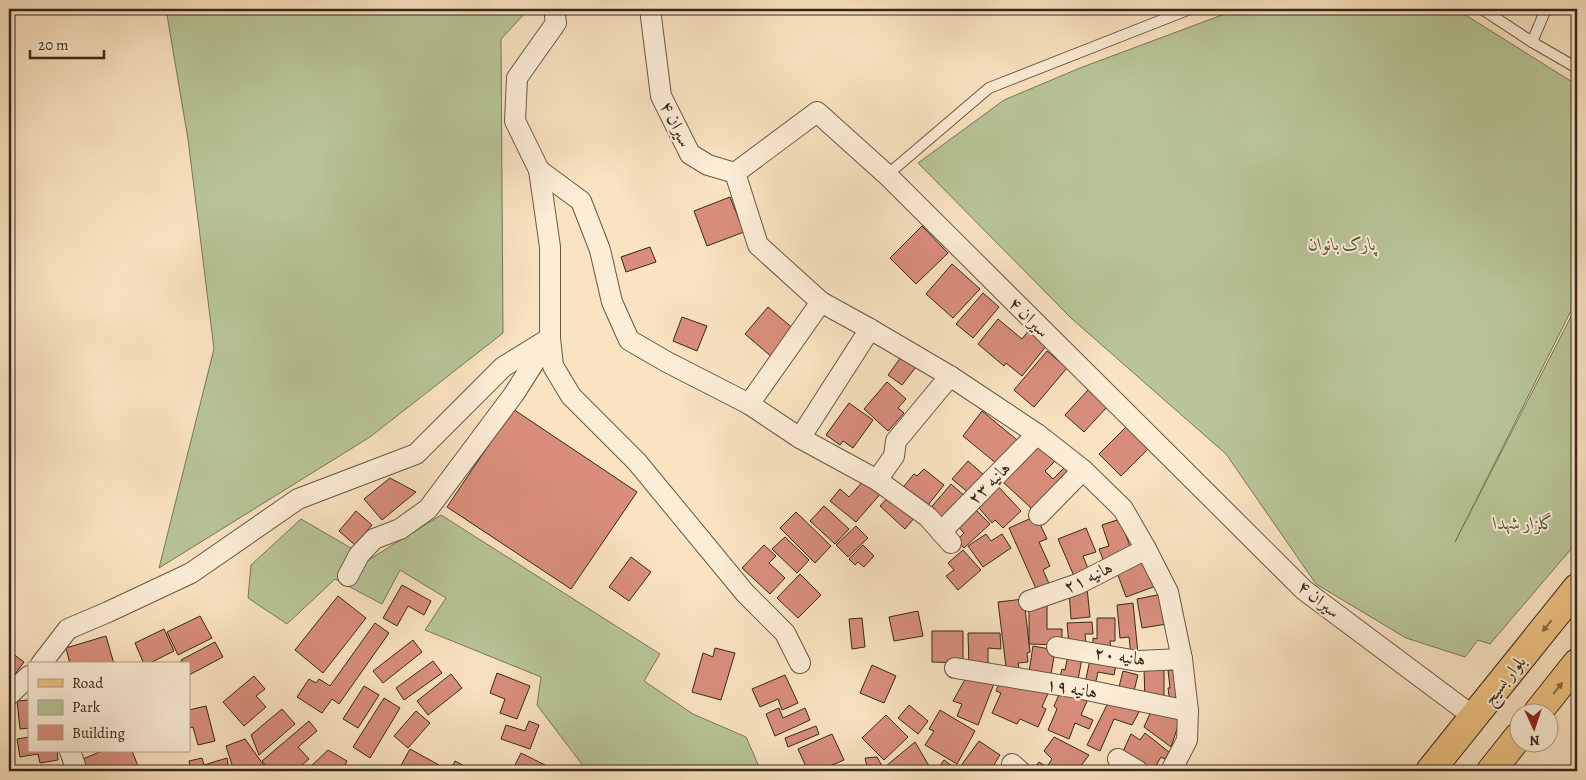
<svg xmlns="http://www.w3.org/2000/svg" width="1586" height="780" font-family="Alegreya,Amiri,serif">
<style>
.green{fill:#b8c597;stroke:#767758}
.building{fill:#d98e7c;stroke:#34291a}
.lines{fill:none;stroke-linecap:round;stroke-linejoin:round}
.lane-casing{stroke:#665844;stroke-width:12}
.street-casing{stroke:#665844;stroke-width:22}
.primary-casing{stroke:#34291a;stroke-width:30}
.lane{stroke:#fcedd7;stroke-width:10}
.street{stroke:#fcedd7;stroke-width:20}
.primary{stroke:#edc280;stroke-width:28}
.oneway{fill:#876e48}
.labels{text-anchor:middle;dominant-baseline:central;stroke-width:4;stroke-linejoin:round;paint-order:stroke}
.street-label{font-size:18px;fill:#34291a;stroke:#fcedd7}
.park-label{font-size:18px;font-style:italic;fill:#555039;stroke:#fcedd7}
</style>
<rect width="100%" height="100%" fill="#fae3c1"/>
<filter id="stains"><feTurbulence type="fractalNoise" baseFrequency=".004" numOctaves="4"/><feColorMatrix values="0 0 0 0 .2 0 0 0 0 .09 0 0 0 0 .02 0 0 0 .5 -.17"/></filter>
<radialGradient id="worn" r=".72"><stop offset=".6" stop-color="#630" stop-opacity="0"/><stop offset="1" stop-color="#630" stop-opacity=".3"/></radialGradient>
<g class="green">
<polygon points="166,9 529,9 501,39 503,333 370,437 159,568 214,349 188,139"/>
<polygon points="1238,9 1456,9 1577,85 1577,299 1455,542 1577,305 1577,542 1490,644 1478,640 1465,657 1406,638 1316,584 1226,454 1071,318 918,163 1004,100 1080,68"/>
<polygon points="441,515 660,654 644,681 693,714 746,737 761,771 587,771 537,705 541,677 425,630 446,598 400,570 382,604 335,579 287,624 248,598 251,565 301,519 370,559"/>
</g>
<g class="building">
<polygon points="730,197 744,232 707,246 694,211"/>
<polygon points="922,226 948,253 916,284 890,258"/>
<polygon points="650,247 656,262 626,272 621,257"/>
<polygon points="952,264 980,289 953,318 926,294"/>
<polygon points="983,293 999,307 973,338 956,324"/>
<polygon points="768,307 796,331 773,358 745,334"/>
<polygon points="682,317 707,326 697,351 673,341"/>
<polygon points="998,319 1022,339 1029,330 1047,345 1022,376 1006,363 1004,366 978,344"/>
<polygon points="1047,351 1067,368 1034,407 1014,390"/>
<polygon points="904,353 919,363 902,385 888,375"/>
<polygon points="887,382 906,399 898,408 904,413 888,431 864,409"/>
<polygon points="1088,390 1107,407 1084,432 1065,415"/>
<polygon points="849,403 873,420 853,448 843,441 840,445 826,435"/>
<polygon points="513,409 637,492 571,589 447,507"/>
<polygon points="982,411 1022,444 1002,468 963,436"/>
<polygon points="1131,422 1153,444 1121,476 1099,454"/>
<polygon points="1042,442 1058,458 1045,471 1053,479 1066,466 1075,474 1041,509 1036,504 1031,508 1003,482"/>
<polygon points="968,461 985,476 970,494 952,479"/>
<polygon points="924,469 944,485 924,510 900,491 914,474 917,476"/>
<polygon points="390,478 416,492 382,520 364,499"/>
<polygon points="865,479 882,492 856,522 830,501 840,489 849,497"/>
<polygon points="994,482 1021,511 1003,528 995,520 992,523 973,501"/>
<polygon points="951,484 967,498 944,524 928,511"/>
<polygon points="890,495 915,517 905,529 880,506"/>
<polygon points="824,506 849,529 835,544 810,521"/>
<polygon points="972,506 990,524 964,548 957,540 964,533 955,523"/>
<polygon points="356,511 372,525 355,545 339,531"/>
<polygon points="796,512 831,546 815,563 780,528"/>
<polygon points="1036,516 1047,539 1039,542 1050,566 1043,570 1051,588 1038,593 1009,528"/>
<polygon points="1120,519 1132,552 1104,562 1099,549 1109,546 1102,525"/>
<polygon points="856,526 868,538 848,557 836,545"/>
<polygon points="1086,528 1096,552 1083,556 1089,571 1074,576 1058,539"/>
<polygon points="986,534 991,541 1002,534 1011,548 983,567 968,546"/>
<polygon points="785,537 809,560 797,573 772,549"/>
<polygon points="764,545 776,556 769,563 785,578 770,594 742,568"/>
<polygon points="863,545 874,556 864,567 858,562 855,565 849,559"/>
<polygon points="963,550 981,570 958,590 946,576 954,570 948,563"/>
<polygon points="1145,556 1156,586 1126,597 1115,567"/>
<polygon points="631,557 651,572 629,601 609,587"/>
<polygon points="800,574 821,595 798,618 777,598"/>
<polygon points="402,585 431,601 424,615 408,606 397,626 383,618"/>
<polygon points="1087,588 1090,617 1071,619 1069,590"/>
<polygon points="1162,594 1167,624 1142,628 1137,599"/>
<polygon points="338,596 366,618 323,673 295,650"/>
<polygon points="1024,599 1030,652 1027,653 1028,662 1018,663 1020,673 1007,675 998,602"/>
<polygon points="1029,603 1047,603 1047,629 1062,629 1062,645 1029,644"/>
<polygon points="1133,603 1138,654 1131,655 1129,637 1120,638 1117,605"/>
<polygon points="918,611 923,636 894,641 889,617"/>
<polygon points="200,616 212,638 178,655 167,632"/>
<polygon points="862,618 865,647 852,649 849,619"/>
<polygon points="1097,618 1115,618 1115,641 1110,641 1111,650 1093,650 1093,638 1097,639"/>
<polygon points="1092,622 1093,634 1085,634 1086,644 1069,645 1067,623"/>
<polygon points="375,623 389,633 339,704 332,699 322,713 297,697 309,679 316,683 319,679 330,686"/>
<polygon points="164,629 174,651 148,664 144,664 135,643"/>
<polygon points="932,631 963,631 963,663 932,662"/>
<polygon points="968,633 1000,633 1001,649 988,648 988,667 969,668"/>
<polygon points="106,636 114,664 70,664 66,648"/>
<polygon points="413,640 422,652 383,683 373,671"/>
<polygon points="215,642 223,657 189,675 189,664 183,664 181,660"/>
<polygon points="1033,646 1055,650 1050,681 1029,672"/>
<polygon points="715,648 735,653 721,700 692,692 703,653 713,657"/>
<polygon points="1069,650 1083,653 1077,685 1059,681 1062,669 1065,670"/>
<polygon points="9,651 24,662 13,677 9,674"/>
<polygon points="1091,655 1117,660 1114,675 1098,672 1095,685 1085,683"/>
<polygon points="433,661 442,673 404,700 396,688"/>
<polygon points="872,665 896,676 884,703 860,693"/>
<polygon points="1144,667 1164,667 1164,701 1145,701"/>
<polygon points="1168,670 1175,670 1180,703 1170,704 1168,688 1170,688"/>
<polygon points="1123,671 1138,675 1133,695 1118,691"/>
<polygon points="497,673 530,686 517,719 500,713 505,699 490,693"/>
<polygon points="451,674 462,688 428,715 417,701"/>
<polygon points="968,674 995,681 978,725 957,716 962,704 953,701"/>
<polygon points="785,675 798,703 782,710 778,699 760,707 752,689"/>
<polygon points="254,676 265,689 256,696 266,707 244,726 223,702"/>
<polygon points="1001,680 1021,689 1025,683 1049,691 1042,707 1046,709 1038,727 1020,719 1017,724 992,713 1001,693 996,691"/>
<polygon points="364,686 379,695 358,728 343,719"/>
<polygon points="1061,690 1087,701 1081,715 1093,720 1089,729 1075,723 1069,739 1048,730 1057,709 1054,706"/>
<polygon points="384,698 400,708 370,758 353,747"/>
<polygon points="1110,699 1141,708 1132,725 1114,719 1100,751 1087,745"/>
<polygon points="29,700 29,728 20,729 17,701"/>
<polygon points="909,705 928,721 918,734 898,718"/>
<polygon points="206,706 215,741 198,745 193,727 189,728 189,710"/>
<polygon points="1153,707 1181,717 1171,747 1144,727"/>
<polygon points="779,708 783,718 805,708 810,720 775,736 766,714"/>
<polygon points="282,709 295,724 259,755 251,735"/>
<polygon points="940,710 975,731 957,764 925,745 934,731 929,729"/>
<polygon points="416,711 430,723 408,748 394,736"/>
<polygon points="886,715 908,737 884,760 862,738"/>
<polygon points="309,721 317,731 298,747 309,759 295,771 271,771 262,761"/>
<polygon points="529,721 539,725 530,749 501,739 506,725 525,731"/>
<polygon points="816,726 819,734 788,747 785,738"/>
<polygon points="1145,733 1169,752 1165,759 1161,757 1153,771 1148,771 1121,756 1131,734 1140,740"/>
<polygon points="832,734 844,760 818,771 808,771 798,749"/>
<polygon points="29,737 29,751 57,751 58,760 40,763 38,754 20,757 17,739"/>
<polygon points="1054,737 1089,755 1077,771 1031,771 1039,762 1047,767 1052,759 1044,751"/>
<polygon points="245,739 268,771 234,771 226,746"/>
<polygon points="979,741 1000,755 990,771 984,770 983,771 967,771 960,767"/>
<polygon points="915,742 932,771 889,771 886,766"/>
<polygon points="410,749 439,765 435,771 398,771"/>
<polygon points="328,750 347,761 342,771 306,771"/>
<polygon points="102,751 132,751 140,771 104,771 102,767 92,771 83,771 78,761"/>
<polygon points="521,753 557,771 512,771"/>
<polygon points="877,757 885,771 868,771 865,758"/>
<polygon points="202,758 204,765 227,758 229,771 170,771 190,765 189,761"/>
<polygon points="944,760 959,771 939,771 938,769"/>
<polygon points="455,761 474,771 450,771"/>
</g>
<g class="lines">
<g class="lane-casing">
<g id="lane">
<polyline points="1482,9 1532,42 1577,68"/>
<polyline points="1532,42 1546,9"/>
<polyline points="887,175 989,88 1190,9"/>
</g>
</g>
<g class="street-casing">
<g id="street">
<polyline points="554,9 556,23 517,78 515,121 539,170 550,247 550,338 553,366 571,396 637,462 745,593 785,633 800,663"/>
<polyline points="650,9 661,96 690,154 708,165 735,173 817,112 887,175 1304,590 1474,717"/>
<polyline points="539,170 581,201 600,250 612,302 629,340 667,362 749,404 800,438 877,480 928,517 951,543"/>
<polyline points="735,173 758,245 821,302 870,329 950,376 1037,434 1083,470 1123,509 1146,549 1168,592 1182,659 1188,711 1187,740 1171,771"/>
<polyline points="749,404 821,302"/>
<polyline points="800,438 870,329"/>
<polyline points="877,480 894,456 896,441 950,376"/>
<polyline points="1039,515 1083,470"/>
<polyline points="941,532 1037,434"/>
<polyline points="348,576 359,555 374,539 400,529 428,509 514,394 547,342"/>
<polyline points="1029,601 1078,584 1146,549"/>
<polyline points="1057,647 1138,661 1182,659"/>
<polyline points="41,664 68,629 108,612 191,573 298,499 416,454 503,367 550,338"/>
<polyline points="955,668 1077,688 1188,711"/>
<polyline points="9,695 29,676"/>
<polyline points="70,751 77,771"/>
<polyline points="1118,759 1138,771"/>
<polyline points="1012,764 1020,771"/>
</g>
</g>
<g class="primary-casing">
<g id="primary">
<polyline points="1538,712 1577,663"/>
<polyline points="1430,771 1577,588"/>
<polyline points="1491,771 1518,737"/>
</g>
</g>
<use href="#lane" class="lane"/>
<use href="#street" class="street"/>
<use href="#primary" class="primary"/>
</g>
<defs><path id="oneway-solid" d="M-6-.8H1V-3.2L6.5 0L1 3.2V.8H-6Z" transform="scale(1.25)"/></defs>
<g class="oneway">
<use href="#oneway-solid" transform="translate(1547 626) rotate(129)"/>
<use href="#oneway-solid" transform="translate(1558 688) rotate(-51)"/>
</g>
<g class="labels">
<g class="street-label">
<text transform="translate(676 124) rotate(64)">سیران ۴</text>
<text transform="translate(1029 317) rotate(45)">سیران ۴</text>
<text transform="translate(989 483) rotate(-45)">هانیه ۲۳</text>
<text transform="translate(1088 577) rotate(-25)">هانیه ۲۱</text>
<text transform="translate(1319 599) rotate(39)">سیران ۴</text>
<text transform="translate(1120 656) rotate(8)">هانیه ۲۰</text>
<text transform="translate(1504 680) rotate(-51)">بلوار بسیج</text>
<text transform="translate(1072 688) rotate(10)">هانیه ۱۹</text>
</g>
<g class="park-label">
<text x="1342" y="244">پارک بانوان</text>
<text x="1524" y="523">گلزار شهدا</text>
</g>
</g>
<rect width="1586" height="780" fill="none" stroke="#fae3c1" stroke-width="30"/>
<rect x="10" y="10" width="1566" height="760" fill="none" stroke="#34291a" stroke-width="2.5"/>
<rect x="15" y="15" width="1556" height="750" fill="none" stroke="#34291a"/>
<rect x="28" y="662" width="162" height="90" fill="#fcedd7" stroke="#ac9f8b"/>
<rect x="38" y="679" width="25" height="8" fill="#edc280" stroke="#ac9f8b"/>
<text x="72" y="688" font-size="15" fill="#34291a">Road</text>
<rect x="38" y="700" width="25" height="15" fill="#b8c597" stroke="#ac9f8b"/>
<text x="72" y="712" font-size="15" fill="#34291a">Park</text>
<rect x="38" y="725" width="25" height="15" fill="#d98e7c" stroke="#ac9f8b"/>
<text x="72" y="738" font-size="15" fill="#34291a">Building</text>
<g transform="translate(1534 728) rotate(177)"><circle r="24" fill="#fcedd7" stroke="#ac9f8b"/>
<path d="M0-4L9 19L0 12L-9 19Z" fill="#8f2418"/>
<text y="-8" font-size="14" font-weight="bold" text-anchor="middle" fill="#34291a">N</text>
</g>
<path d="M30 50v8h74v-8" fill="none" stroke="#34291a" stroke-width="2.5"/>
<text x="38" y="50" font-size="15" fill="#34291a" stroke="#fcedd7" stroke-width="4" paint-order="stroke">20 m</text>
<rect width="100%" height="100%" filter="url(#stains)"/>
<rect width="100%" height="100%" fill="url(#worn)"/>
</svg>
